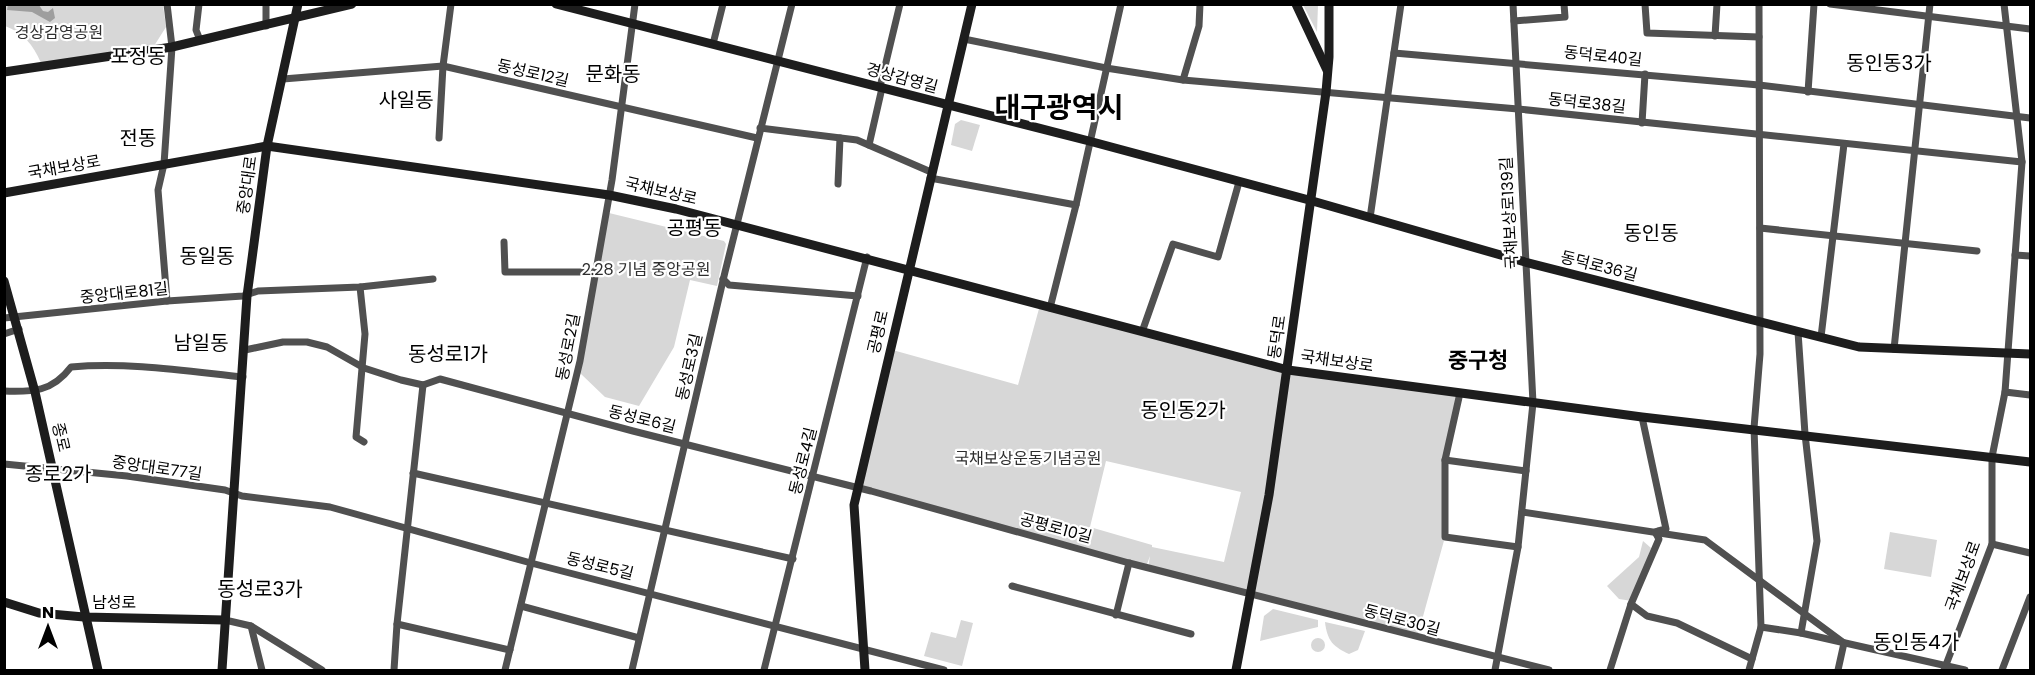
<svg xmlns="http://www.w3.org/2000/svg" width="2035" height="675" font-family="Poppins,'Noto Sans KR',sans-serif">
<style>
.green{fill:#d7d7d7;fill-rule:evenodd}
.water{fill:#9e9e9e}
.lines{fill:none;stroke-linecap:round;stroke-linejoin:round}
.street{stroke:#505050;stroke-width:7}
.secondary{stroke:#1d1d1d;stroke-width:9}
.labels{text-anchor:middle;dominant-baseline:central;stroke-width:4.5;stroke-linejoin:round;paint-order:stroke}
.park-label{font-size:16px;fill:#2e2e2e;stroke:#fff}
.street-label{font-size:16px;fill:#000;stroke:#fff}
.quarter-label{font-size:20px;fill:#000;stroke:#fff}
.district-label{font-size:22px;font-weight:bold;fill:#000;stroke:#fff}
.town-label{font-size:28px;font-weight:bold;fill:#000;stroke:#fff}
</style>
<rect width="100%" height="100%" fill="#fff"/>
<g class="green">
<path d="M4,5H163L166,27L154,46L41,63C33,44 23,33 5,26Z"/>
<polygon points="1303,5 1318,5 1317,32"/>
<polygon points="961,120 980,125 972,151 951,145 955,124"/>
<polygon points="609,213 724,241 726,244 717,286 690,280 674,347 639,406 605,397 580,373"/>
<path d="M1040,305L1288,370L1460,393L1445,460V537L1417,638L1148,568L1150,556L1146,567L857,488L889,349L1018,385ZM1106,461L1241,492L1224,562L1152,547V545L1090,527Z"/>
<polygon points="1890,532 1937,540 1931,577 1884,569"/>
<polygon points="1643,541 1651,548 1632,601 1619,599 1607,586 1639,557"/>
<polygon points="1273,609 1318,620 1318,627 1260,641 1264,616"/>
<polygon points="961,620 973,623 962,666 924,656 931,632 956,638"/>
<path d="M1325,622L1365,631L1358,650L1349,654C1333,647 1327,640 1325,622Z"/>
<circle cx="1318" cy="645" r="7"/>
</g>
<polygon class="water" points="8,4 39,5 43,11 48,12 53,8 55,18 50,22 32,12 7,10"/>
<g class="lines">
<g class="street">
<polyline points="199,4 196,30 200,40"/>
<polyline points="1645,4 1647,33 1759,37"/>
<polyline points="1830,4 2030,29"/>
<polyline points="1514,21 1565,17 1564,4"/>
<polyline points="266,26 266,4"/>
<polyline points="1715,36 1717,4"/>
<polyline points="964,39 1106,68 1183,80 1518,109 2022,162"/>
<polyline points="713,44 723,4"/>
<polyline points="1394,53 1759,85 2030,118"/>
<polyline points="283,79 443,66 757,138"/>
<polyline points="1183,80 1199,26 1200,4"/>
<polyline points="880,87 900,4"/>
<polyline points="1808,92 1814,4"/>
<polyline points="1642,123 1645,74"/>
<polyline points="760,128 857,140 931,172"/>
<polyline points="439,138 443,66 451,4"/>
<polyline points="869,145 882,88"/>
<polyline points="930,178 1076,205 1121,4"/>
<polyline points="838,184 840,138"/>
<polyline points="1370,218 1401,4"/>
<polyline points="1760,228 1977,251"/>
<polyline points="504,242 505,272 596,272"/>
<polyline points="2015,255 2030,256"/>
<polyline points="723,279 729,285 858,296"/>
<polyline points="360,287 365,334 356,437 364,442"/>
<polyline points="167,301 158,190 164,164 172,47 167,4"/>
<polyline points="1050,308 1076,205"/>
<polyline points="4,318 167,301 243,296 258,291 360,287 433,279"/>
<polyline points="1142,332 1173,244 1218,257 1239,182"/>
<polyline points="1798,332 1805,434 1817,541 1801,633"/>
<polyline points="4,334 19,329"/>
<polyline points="1821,337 1844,144"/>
<polyline points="1894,349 1930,4"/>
<polyline points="245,350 283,342 307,342 327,347 364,368 401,380 423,385 440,379 633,431 871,491 1129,563 1549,670"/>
<path d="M4,391C33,392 52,392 71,367C128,362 186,371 243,377"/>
<polyline points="2005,392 2030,395"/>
<polyline points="1460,393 1445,460 1445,537 1518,547"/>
<polyline points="1642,417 1666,529 1658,531"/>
<polyline points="1445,460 1526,471"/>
<polyline points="4,464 127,476 225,490 242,496 330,507 531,563 944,670"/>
<polyline points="413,473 793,559"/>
<polyline points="1522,512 1705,540 1844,643 1838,670"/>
<polyline points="1992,544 2030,553"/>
<polyline points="1012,586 1191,634"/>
<polyline points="1631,604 1647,616 1677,623 1752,659"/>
<polyline points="521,606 639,638"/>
<polyline points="1116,615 1129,563"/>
<polyline points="225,620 251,626 322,670"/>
<polyline points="397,624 510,650"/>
<polyline points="251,626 262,670"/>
<polyline points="1761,627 1801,633 1965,670"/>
<polyline points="394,670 397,624 423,385"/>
<polyline points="505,670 580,361 612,180 635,4"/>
<polyline points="632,670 725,272 792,4"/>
<polyline points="764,670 867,257"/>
<polyline points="1495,670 1518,547 1533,403 1513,4"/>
<polyline points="1610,670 1631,604 1659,539 1655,532"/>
<polyline points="1749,670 1761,627 1754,428 1760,354 1759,4"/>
<polyline points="1944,670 1992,544 1992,457 2005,392 2022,162 2004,4"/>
<polyline points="2002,670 2030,597"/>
</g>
<g class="secondary">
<polyline points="556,4 1089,141 1309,200 1525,262 1859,347 2030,354"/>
<polyline points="1296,4 1327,70"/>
<polyline points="4,72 172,47 352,4"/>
<polyline points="4,193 267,146 609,195 676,209 1288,370 1642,417 2030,462"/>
<polyline points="4,281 35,392 98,670"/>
<polyline points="4,602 39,613 84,617 225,620"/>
<polyline points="222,670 247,296 267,146 298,4"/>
<polyline points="865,670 854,505 972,4"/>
<polyline points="1236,670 1269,495 1326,92 1329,57 1329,4"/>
</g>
</g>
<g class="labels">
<g class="park-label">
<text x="59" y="32">경상감영공원</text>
<text x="646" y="269">2.28 기념 중앙공원</text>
<text x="1028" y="458">국채보상운동기념공원</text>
</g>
<g class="street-label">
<text transform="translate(1603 56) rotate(6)">동덕로40길</text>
<text transform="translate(533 73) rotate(13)">동성로12길</text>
<text transform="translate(902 78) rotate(15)">경상감영길</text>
<text transform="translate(1587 103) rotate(6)">동덕로38길</text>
<text transform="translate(64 167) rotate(-10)">국채보상로</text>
<text transform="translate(247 185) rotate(-82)">중앙대로</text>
<text transform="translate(661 191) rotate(13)">국채보상로</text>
<text transform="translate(1509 213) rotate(-93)">국채보상로139길</text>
<text transform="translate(1599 266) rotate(14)">동덕로36길</text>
<text transform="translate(124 293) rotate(-6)">중앙대로81길</text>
<text transform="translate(878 332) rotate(-77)">공평로</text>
<text transform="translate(1277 337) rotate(-82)">동덕로</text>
<text transform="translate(568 347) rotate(-79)">동성로2길</text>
<text transform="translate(1337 361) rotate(8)">국채보상로</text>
<text transform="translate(689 367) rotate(-77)">동성로3길</text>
<text transform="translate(642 419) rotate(14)">동성로6길</text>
<text transform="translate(61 437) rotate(77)">종로</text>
<text transform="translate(803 461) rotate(-76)">동성로4길</text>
<text transform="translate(157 468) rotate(8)">중앙대로77길</text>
<text transform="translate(1056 528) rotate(15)">공평로10길</text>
<text transform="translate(600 566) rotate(14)">동성로5길</text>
<text transform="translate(1963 576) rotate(-70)">국채보상로</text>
<text x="114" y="602">남성로</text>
<text transform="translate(1402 620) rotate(15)">동덕로30길</text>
</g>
<g class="quarter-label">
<text x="138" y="56">포정동</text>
<text x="1889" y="63">동인동3가</text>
<text x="613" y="74">문화동</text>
<text x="406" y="100">사일동</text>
<text x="138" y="138">전동</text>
<text x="694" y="228">공평동</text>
<text x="1651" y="233">동인동</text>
<text x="207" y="256">동일동</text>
<text x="201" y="343">남일동</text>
<text x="448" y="354">동성로1가</text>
<text x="1183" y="410">동인동2가</text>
<text x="58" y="474">종로2가</text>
<text x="260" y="589">동성로3가</text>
<text x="1916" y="642">동인동4가</text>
</g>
<g class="district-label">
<text x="1478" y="360">중구청</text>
</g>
<g class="town-label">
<text x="1059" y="107">대구광역시</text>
</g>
</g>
<rect width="2035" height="675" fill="none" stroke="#000000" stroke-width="12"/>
<g transform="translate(48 627)" stroke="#ffffff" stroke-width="4.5" paint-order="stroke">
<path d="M0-4.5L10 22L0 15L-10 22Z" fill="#000000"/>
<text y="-9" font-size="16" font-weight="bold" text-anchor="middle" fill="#000000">N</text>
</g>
</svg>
